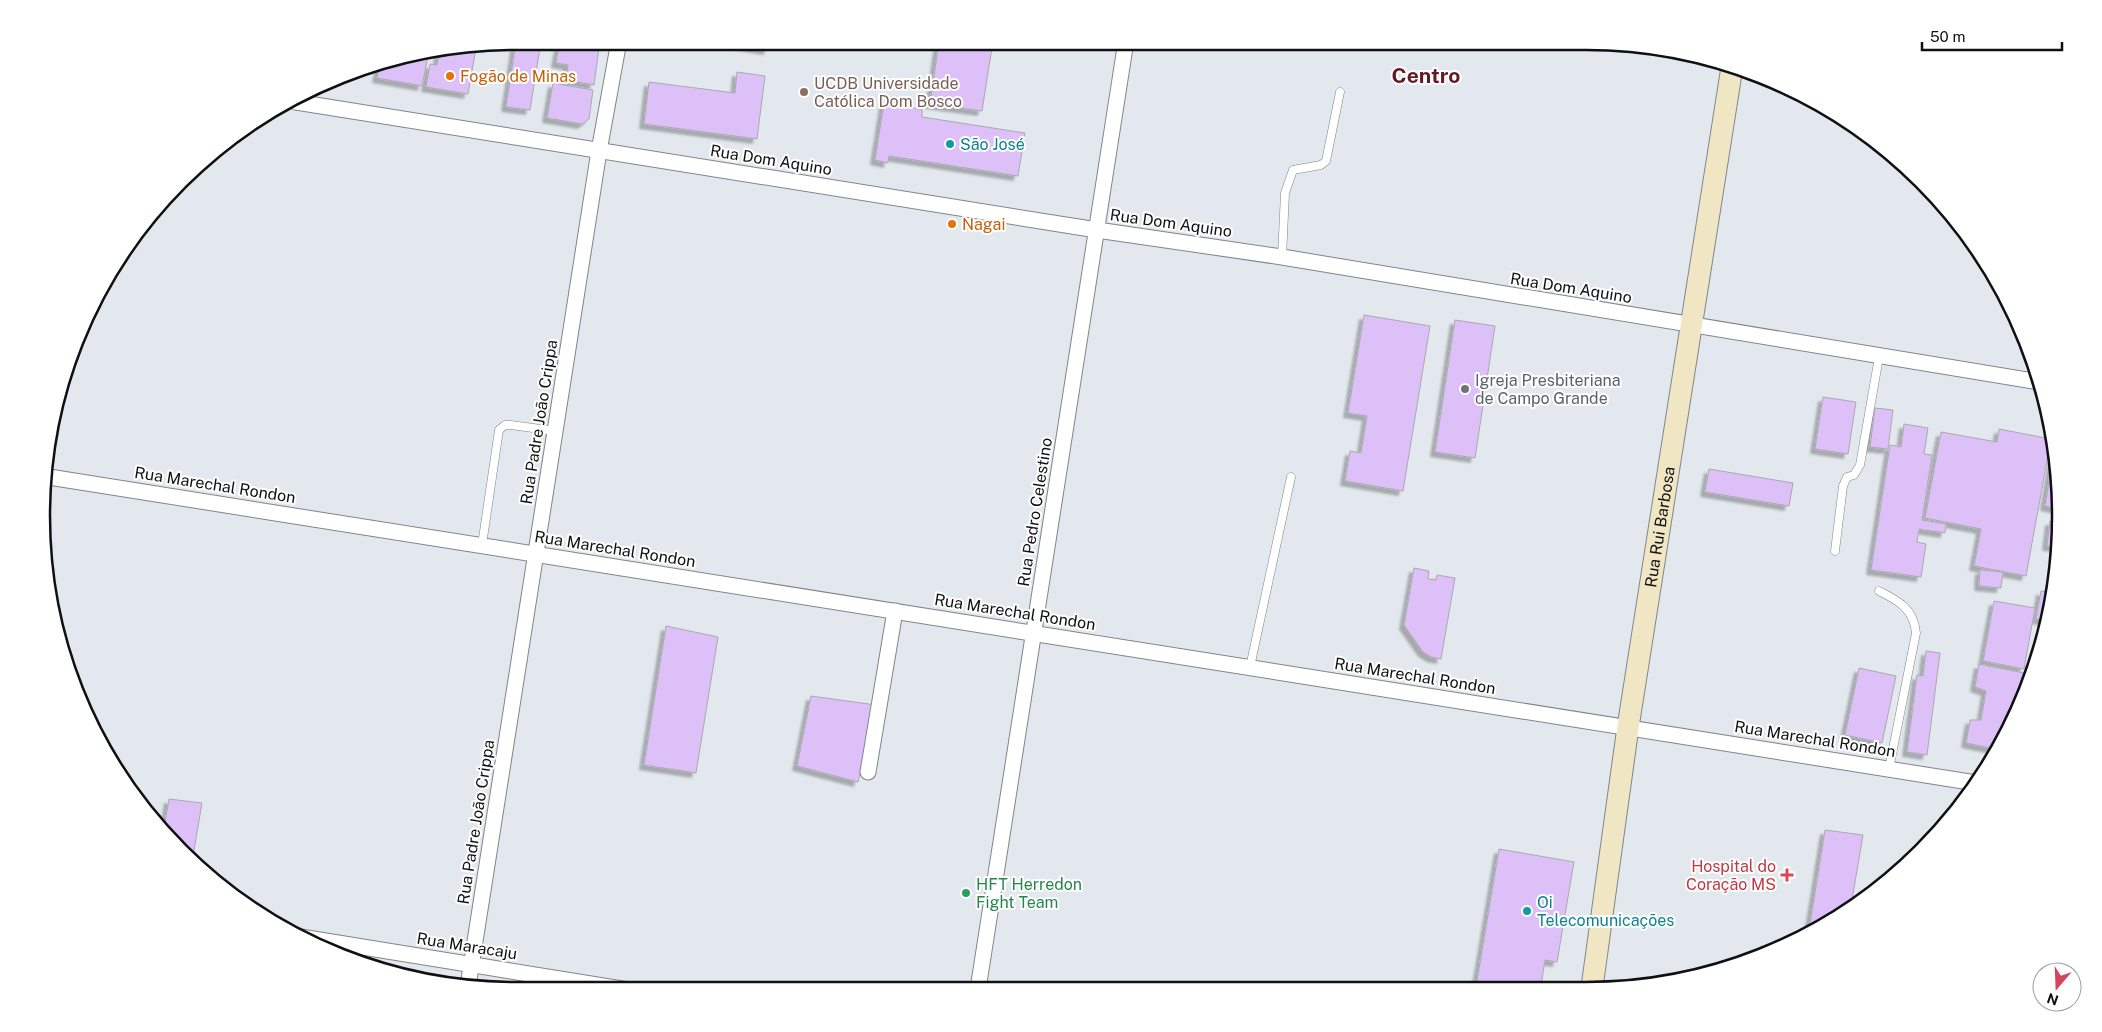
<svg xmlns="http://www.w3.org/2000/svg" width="2102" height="1032" font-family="'Public Sans',sans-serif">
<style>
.building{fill:#ddc0f8;stroke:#aba8ae;filter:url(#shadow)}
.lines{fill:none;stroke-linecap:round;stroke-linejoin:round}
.lane-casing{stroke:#80858a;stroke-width:9}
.street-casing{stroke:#80858a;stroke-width:17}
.secondary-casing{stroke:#80858a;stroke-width:23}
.lane{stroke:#fff;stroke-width:8}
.street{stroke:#fff;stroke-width:15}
.secondary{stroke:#f1e6c4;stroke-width:21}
.food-dot{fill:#e8710a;stroke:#fff;stroke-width:2}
.education-dot{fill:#8d6e63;stroke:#fff;stroke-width:2}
.culture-dot{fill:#0f9aa8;stroke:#fff;stroke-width:2}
.worship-dot{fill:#6b7280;stroke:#fff;stroke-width:2}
.health-dot{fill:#e0444e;stroke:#fff;stroke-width:2}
.leisure-dot{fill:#2e9e5b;stroke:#fff;stroke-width:2}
.labels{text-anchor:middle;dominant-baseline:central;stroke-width:4;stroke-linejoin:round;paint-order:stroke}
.food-label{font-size:16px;fill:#c56008;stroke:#fff;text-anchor:start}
.education-label{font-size:16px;fill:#785e54;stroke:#fff;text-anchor:start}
.culture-label{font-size:16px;fill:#0d838f;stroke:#fff;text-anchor:start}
.street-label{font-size:16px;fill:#0e1012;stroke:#fff}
.worship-label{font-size:16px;fill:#5b616d;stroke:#fff;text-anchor:start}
.health-label{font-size:16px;fill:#be3a42;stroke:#fff;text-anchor:end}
.leisure-label{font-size:16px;fill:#27864d;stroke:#fff;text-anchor:start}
.district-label{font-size:21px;font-weight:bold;fill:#621c26;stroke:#fff}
.rim{fill:none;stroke:#0e1012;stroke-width:2.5}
</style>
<defs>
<filter id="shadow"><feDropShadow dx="-4.5" dy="4.5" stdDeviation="1" flood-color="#0004"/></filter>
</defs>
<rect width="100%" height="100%" fill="#e2e8ed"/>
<g class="building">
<polygon points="516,41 541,41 530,110 506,107"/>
<polygon points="572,41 600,41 594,85 566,80 568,65 556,63 559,46 571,47"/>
<polygon points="713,41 770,41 768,50"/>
<polygon points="939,41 993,41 982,111 930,104"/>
<polygon points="476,48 468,94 426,87 430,64 437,65 439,54"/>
<polygon points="428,56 422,86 377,78 380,64"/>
<polygon points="737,72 765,76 757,139 644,124 649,82 735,93"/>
<polygon points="553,83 593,90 589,119 582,124 547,118"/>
<polygon points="895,97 913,100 912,108 922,109 922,117 1025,133 1018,176 889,156 888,163 875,160 884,103 894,105"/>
<polygon points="1364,315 1430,326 1403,491 1345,481 1350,451 1361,453 1367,416 1348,413"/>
<polygon points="1455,320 1495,326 1475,458 1435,452"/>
<polygon points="1823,397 1856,402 1848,454 1815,449"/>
<polygon points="1875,408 1893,410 1888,449 1870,447"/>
<polygon points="1904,424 1928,428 1924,454 1932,455 1922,520 1946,524 1945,533 1919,529 1917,542 1926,544 1921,577 1871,570 1890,445 1901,447"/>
<polygon points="1999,429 2051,439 2026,576 1974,566 1981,529 1925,518 1941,432 1997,442"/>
<polygon points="2054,451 2060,509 2045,506"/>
<polygon points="1709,469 1793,483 1789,506 1705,492"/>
<polygon points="2050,521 2060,522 2058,547 2047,546"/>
<polygon points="1414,568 1429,571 1428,579 1436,580 1437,575 1455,578 1441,659 1431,657 1423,652 1404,625"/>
<polygon points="1980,570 2003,572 2001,588 1979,586"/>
<polygon points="2041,591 2053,593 2048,621 2036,619"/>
<polygon points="1994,601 2035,608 2024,669 1983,661"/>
<polygon points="666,626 718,637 696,773 644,765"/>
<polygon points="1926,651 1940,653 1927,755 1907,752 1917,675 1923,676"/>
<polygon points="1979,664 2024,673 2017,711 1995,749 1966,743 1970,720 1981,720 1986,691 1975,687"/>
<polygon points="1859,668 1896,676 1882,743 1845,735"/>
<polygon points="811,696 876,705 858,782 797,766"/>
<polygon points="169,799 202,803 192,862 181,852 164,829"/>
<polygon points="1825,830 1863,835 1851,906 1809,930"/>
<polygon points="1499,849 1574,862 1557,962 1545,960 1541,986 1547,987 1476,987"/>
</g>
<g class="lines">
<g class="lane-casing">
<g id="lane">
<polyline points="1282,257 1285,193 1293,170 1321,165 1326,161 1340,92"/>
<polyline points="482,545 499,430 505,425 511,425 555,431"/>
<polyline points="1835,551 1843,486 1847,477 1854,475 1860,465 1879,357"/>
<path d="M1879,591C1899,601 1914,609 1916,633L1889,769"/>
<polyline points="1250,667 1291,477"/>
</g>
</g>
<g class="street-casing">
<g id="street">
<polyline points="296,102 1097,230 1282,257 2039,382"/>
<polyline points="49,477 1976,783"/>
<polyline points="868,772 895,611"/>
<polyline points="301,937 628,990"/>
<polyline points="468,986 599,151 619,41"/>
<polyline points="978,989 1126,41"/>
</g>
</g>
<g class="secondary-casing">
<g id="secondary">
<path id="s1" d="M1592,987L1628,727L1732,67"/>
</g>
</g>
<use href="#lane" class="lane"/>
<use href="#street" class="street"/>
<use href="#secondary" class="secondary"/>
</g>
<g class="food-dot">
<circle cx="450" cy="76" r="5"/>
<circle cx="952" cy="224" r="5"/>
</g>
<circle class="education-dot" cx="804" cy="92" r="5"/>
<g class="culture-dot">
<circle cx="950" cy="144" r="5"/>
<circle cx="1527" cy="911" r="5"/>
</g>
<circle class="worship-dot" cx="1465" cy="389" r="5"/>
<path class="health-dot" d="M1784.5 867.5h5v5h5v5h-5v5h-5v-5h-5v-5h5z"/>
<circle class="leisure-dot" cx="966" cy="893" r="5"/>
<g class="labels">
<g class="food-label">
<text x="460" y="76">Fogão de Minas</text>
<text x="962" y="224">Nagai</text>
</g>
<g class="education-label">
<text x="814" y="83">UCDB Universidade<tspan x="814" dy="18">Católica Dom Bosco</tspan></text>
</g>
<g class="culture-label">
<text x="960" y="144">São José</text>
<text x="1537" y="902">Oi<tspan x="1537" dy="18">Telecomunicações</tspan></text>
</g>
<g class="street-label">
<text transform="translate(771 160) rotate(9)">Rua Dom Aquino</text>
<text transform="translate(1171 223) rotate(8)">Rua Dom Aquino</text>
<text transform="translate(1571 288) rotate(9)">Rua Dom Aquino</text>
<text transform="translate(539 422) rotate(-81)">Rua Padre João Crippa</text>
<text transform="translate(215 485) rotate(9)">Rua Marechal Rondon</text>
<text transform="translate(1035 512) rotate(-81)">Rua Pedro Celestino</text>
<text stroke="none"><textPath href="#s1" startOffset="465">Rua Rui Barbosa</textPath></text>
<text transform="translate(615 549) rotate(9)">Rua Marechal Rondon</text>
<text transform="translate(1015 612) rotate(9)">Rua Marechal Rondon</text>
<text transform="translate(1415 676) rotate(9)">Rua Marechal Rondon</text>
<text transform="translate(1815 739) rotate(9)">Rua Marechal Rondon</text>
<text transform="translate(476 822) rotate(-81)">Rua Padre João Crippa</text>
<text transform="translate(467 946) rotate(9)">Rua Maracaju</text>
</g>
<g class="worship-label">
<text x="1475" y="380">Igreja Presbiteriana<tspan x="1475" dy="18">de Campo Grande</tspan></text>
</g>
<g class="health-label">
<text x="1776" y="866">Hospital do<tspan x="1776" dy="18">Coração MS</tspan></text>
</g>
<g class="leisure-label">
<text x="976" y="884">HFT Herredon<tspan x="976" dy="18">Fight Team</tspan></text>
</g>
<g class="district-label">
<text x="1426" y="75">Centro</text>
</g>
</g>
<path d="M0 0H2102V1032H0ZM516 50H1586A466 466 0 0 1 2052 516V516A466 466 0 0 1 1586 982H516A466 466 0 0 1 50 516V516A466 466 0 0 1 516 50Z" fill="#fff" fill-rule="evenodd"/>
<path class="rim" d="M516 50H1586A466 466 0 0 1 2052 516V516A466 466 0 0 1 1586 982H516A466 466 0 0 1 50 516V516A466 466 0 0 1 516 50Z"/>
<g transform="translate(2057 987) rotate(199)"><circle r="24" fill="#ffffff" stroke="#9f9fa0"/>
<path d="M0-4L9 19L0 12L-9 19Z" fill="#d54559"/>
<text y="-8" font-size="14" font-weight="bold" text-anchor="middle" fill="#0e1012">N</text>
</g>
<path d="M1922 42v8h140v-8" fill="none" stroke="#0e1012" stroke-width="2.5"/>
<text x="1930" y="42" font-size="15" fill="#0e1012" stroke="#ffffff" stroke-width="4" paint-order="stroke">50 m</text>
</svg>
